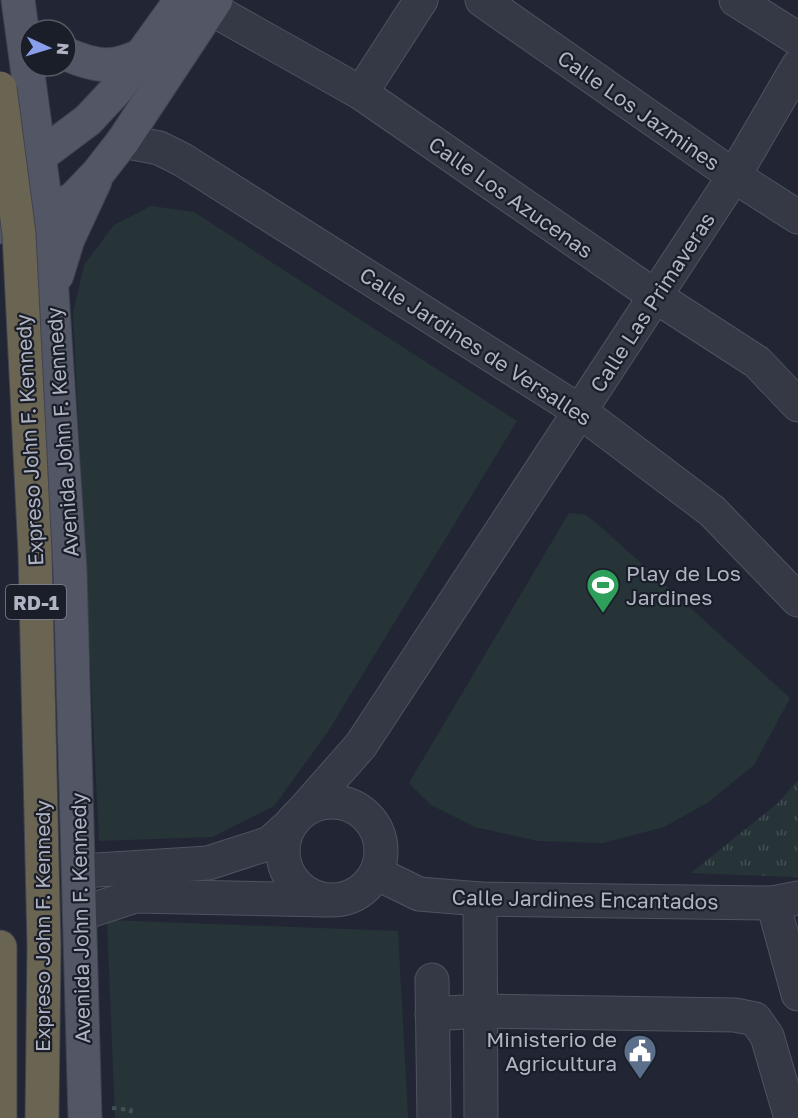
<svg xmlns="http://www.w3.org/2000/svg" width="798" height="1118" font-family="'Golos Text',sans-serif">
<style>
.grass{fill:url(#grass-tufts)}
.park{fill:#263438}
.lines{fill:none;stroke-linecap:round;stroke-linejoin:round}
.minor-casing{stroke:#4f5360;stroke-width:35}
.major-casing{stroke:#3e424f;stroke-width:35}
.highway-casing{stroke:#3f4350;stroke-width:35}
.path{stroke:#434f55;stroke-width:4;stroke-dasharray:4.5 4.5;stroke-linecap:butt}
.minor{stroke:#353945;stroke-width:33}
.major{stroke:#535765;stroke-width:33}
.highway{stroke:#6a6552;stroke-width:33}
.highway-bridge-casing{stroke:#3f4350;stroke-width:35;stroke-linecap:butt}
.highway-bridge{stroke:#6a6552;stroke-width:33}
.labels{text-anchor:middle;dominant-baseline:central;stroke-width:4.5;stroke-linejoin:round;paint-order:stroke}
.shield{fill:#1a1e29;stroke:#828694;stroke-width:1.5}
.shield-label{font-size:20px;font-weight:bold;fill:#afb3c2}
.street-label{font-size:21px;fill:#afb3c2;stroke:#1a1e29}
.poi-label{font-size:21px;fill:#afb3c2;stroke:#1a1e29;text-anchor:start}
</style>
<defs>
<pattern id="grass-tufts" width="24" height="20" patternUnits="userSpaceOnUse" patternTransform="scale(1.5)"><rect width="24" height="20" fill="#263438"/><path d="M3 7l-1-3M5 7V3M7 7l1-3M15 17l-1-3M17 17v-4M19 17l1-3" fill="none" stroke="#434f53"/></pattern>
</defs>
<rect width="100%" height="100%" fill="#222634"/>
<polygon class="grass" points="798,780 798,877 691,873 778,803"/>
<g class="park">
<polygon points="151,206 194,212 517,421 327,733 274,806 212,837 99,841 73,313 84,265 114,225"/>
<polygon points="569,513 586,515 601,527 790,698 754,765 707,803 664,827 603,843 538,841 475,827 431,805 409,783"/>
<polygon points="107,920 398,931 408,1118 115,1118"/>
</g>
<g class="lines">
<g class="minor-casing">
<g id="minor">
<polyline points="482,0 734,176 798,217"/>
<polyline points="736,0 798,39"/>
<polyline points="210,8 361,93 655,296 757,362 798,405"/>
<polyline points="361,93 421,0"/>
<polyline points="123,141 159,148 183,160 581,412 712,511 798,600"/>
<circle cx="332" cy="851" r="49"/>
<polyline points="302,812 361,745 734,176 798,66"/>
<polyline points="80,871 208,863 270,843 291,824"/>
<polyline points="376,873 419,894 480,899 773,903 798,898"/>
<polyline points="480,899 481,1118"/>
<polyline points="773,903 798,994"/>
<polyline points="80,914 135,896 325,900"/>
<polyline points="432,980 434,1118"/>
<polyline points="432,1014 480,1011 735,1015 755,1019 767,1036 791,1118"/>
</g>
</g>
<g class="major-casing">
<g id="major">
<polyline points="18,0 47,214 70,570 85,1118"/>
<path d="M66,54C99,68 113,69 146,53"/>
<polyline points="24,168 88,120 117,89 181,0"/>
<polyline points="0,227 47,214 74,198 98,173 123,141 216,0"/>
<polyline points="57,275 68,239 95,181"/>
</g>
</g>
<g class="highway-casing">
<polyline id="highway" points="0,947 0,1118"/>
</g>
<polyline class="path" points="112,1108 131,1110 130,1118"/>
<use href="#minor" class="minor"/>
<use href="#major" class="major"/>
<use href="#highway" class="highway"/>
<g class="highway-bridge-casing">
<polyline id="highway-bridge" points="0,88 19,234 35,553 44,947 42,1118"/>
</g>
<use href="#highway-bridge" class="highway-bridge"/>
</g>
<defs>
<g id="stadium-pin" transform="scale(1.725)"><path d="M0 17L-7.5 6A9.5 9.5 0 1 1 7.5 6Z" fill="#2e9e5b" stroke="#1a1e29"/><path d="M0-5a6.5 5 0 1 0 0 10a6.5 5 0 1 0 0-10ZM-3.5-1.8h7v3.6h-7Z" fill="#fff"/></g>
<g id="civic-pin" transform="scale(1.725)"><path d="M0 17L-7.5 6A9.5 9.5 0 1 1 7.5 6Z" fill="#5c6f8a" stroke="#1a1e29"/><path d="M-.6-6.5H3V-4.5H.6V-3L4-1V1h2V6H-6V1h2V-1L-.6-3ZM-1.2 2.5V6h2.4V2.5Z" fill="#fff"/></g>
</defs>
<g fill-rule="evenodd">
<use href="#stadium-pin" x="603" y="585"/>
<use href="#civic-pin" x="640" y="1051"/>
</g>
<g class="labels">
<rect class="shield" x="6" y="585" width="60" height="34" rx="4.5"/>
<g class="shield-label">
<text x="36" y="602">RD-1</text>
</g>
<g class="street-label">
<text transform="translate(639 110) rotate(35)">Calle Los Jazmines</text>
<text transform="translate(511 197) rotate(35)">Calle Los Azucenas</text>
<text transform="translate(652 302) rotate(-57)">Calle Las Primaveras</text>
<text transform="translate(476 346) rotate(33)">Calle Jardines de Versalles</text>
<text transform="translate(62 432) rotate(-94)">Avenida John F. Kennedy</text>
<text transform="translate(29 440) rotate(-93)">Expreso John F. Kennedy</text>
<text transform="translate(585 899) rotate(1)">Calle Jardines Encantados</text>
<text transform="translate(80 918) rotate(-91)">Avenida John F. Kennedy</text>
<text transform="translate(42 926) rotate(-90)">Expreso John F. Kennedy</text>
</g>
<g class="poi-label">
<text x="626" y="573">Play de Los<tspan x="626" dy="24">Jardines</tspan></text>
<text x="617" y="1039" text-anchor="end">Ministerio de<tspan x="617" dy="24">Agricultura</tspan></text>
</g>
</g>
<g transform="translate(48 48) rotate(94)"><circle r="28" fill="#1a1e29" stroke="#565a66" stroke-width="1.5"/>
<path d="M0-4.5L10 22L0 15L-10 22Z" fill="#8a9fec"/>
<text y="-9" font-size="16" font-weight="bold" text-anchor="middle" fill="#afb3c2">N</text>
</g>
</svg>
